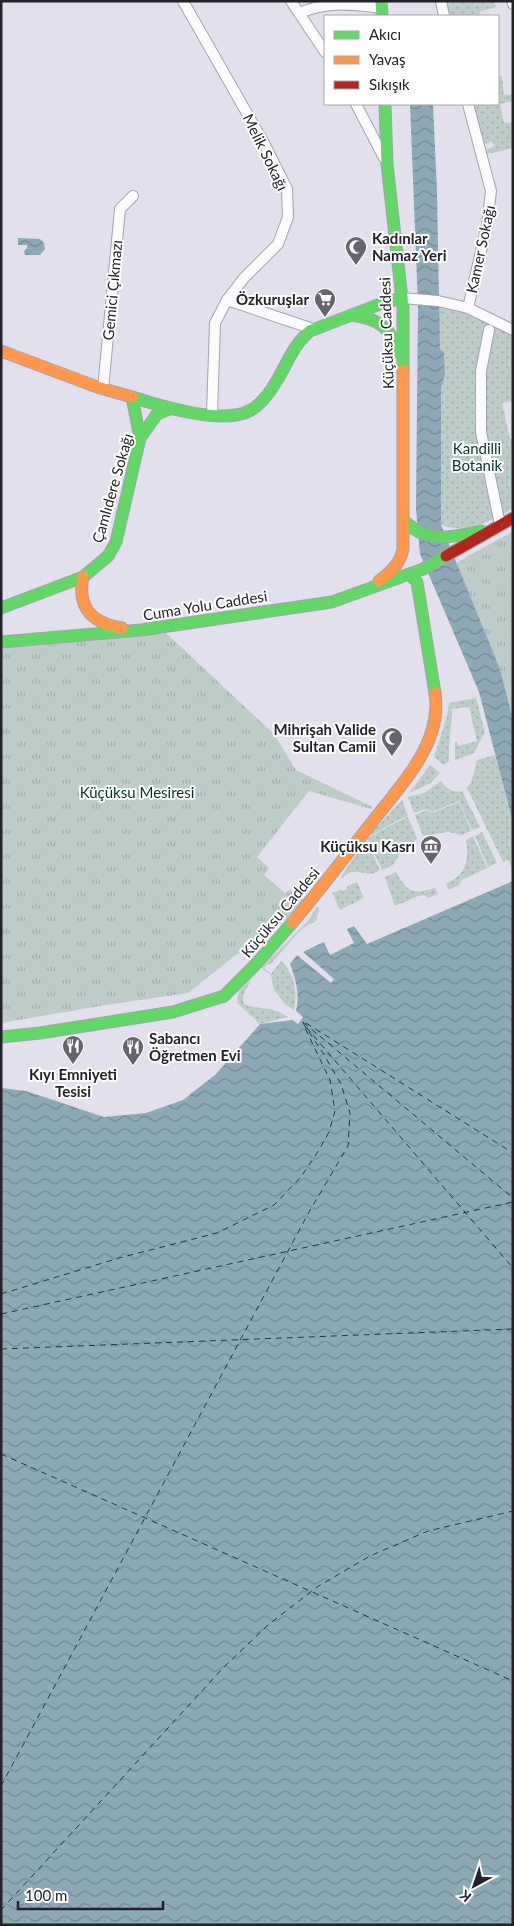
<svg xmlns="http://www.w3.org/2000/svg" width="514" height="1926" font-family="Lato,sans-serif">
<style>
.grass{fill:url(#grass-dots)}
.park{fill:url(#park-tufts)}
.water{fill:url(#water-waves)}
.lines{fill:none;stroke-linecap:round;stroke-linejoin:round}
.ferry{stroke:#123844;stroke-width:1;stroke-dasharray:6 5;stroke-linecap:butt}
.street-casing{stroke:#a4a2ac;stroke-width:12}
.fast-casing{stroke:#a4a2ac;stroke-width:13}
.slow-casing{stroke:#a4a2ac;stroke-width:13}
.jam-casing{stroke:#a4a2ac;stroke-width:13}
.street{stroke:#fbfafc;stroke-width:10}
.fast{stroke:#63d668;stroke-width:11}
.slow{stroke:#ff974d;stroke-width:11}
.jam{stroke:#b3261e;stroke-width:11}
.labels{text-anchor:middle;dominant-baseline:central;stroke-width:4;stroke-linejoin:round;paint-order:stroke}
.street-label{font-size:15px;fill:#23212a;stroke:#fff}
.poi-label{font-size:15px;font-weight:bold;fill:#23212a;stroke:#fff;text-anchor:end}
.park-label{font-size:15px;fill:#013523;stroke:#fff}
</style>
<defs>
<pattern id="grass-dots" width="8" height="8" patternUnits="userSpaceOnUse" patternTransform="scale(1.25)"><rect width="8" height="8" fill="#bdccc9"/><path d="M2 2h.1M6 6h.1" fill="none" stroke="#a2afad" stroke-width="1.8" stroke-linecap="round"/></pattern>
<pattern id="park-tufts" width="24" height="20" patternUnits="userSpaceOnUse" patternTransform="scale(1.25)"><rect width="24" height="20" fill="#bdccc9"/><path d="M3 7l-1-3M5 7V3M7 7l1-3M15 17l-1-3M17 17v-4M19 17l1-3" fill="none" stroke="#a2afad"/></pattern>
<pattern id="water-waves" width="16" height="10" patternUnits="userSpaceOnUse" patternTransform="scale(1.25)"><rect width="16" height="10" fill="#8da9b6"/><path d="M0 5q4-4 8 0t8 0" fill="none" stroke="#738994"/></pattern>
</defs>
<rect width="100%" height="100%" fill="#e2e0ed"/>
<g class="grass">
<polygon points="456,1 494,1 496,7 479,12 481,16 447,16 444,5"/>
<polygon points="502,76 504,95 513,94 513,101 500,104 504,123 513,122 513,148 487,154 486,150 494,146 492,141 484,145 471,107 484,104 498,104 498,100 500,100 498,92 498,77"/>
<path d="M438,305L457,310L513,333V401L502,403L510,439H513V508C493,521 465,534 441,525V388L445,375L440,349Z"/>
<path d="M476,698L485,732L474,753L455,760V742H457L458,746L477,741L469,707L452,709C452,727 448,743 449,761L444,765L434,757L447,716L449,703Z"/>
<polygon points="495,755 513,825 513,869 508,860 503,862 467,788 471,783 477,760"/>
<polygon points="430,765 440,773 431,783 409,793"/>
<path d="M441,781C446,789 453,793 462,791L480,827L472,830L459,801L432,812L427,809L414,813L408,797L424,793Z"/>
<path d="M402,800L408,816C393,822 380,831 366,838Z"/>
<polygon points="459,802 471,831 462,835 448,832 423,836 415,815 427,810 432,813"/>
<path d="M408,817L417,839L401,852L393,865L382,870L367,838C381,831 394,823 408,817Z"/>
<polygon points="482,832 497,863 488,867 475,836"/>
<path d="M473,836L487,868L462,880L459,885L449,890L446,884C467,874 469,861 466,840Z"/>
<path d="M366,839L380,870C377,872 373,874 369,874C358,873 352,868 343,878L341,877Z"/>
<path d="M396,872C408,893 413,894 435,888L438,894L429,898L424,895L418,896L395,906L385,877Z"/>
<polygon points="357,882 364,898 340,910 332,893 341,889 343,891 348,889 347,886"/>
<path d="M317,907L319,909L316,921L306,926L297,934L270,965L268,964L264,968L271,974L281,961C294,972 298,993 294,1010L285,1004L274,990L271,975L262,969L264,965L307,922Z"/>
<path d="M251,979C250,986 240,994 244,1004C262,1011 271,1005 288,1017L260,1024L237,1003L239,991Z"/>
</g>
<g class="park">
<polygon points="513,531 513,720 500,669 456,563"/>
<polygon points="166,633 274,734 296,770 373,807 371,809 309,791 257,857 269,868 264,875 285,893 290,890 304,900 299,908 280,924 236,955 188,993 106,1005 1,1023 1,647"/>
</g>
<g class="water">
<polygon points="410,104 433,104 437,191 440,349 444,352 445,375 441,388 441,525 500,669 513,720 513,823 479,692 420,554 416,509 418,305"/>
<polygon points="18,238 40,239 44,243 45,249 40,255 25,255 24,251 27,248 27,245 18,245"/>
<path d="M513,881V1925H1V1088L26,1091L104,1117L146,1113L183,1100L216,1074L260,1024L292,1020L298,1024L303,1017L296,1011C300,995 296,980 290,964L297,955L331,983L334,979L303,952L324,942L330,955L354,943L347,929L354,926L367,944Z"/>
</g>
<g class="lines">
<g class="ferry">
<polyline points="303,1022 513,1198"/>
<polyline points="306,1023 513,1153"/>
<polyline points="306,1027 513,1268"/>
<polyline points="1,1294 119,1258 217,1233 274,1205 301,1177 319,1150 329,1132 335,1111 330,1080 305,1028"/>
<polyline points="1,1314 513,1202"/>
<polyline points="1,1349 513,1329"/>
<polyline points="1,1454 513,1681"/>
<polyline points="1,1786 309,1212 348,1146 350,1113 341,1084 323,1053 301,1020"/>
<polyline points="1,1910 223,1668 268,1625 317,1587 370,1556 428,1531 513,1511"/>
</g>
<g class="street-casing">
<g id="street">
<polyline points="183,1 265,145 287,189 288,217 278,244 244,278 227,300 215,323 212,414"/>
<polyline points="291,1 325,52"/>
<polyline points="441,1 444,16"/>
<polyline points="512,1 513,4"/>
<path d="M299,13C329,1 350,4 381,8"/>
<polyline points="356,104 384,158"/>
<polyline points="402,298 438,301 468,308 513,330"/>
<polyline points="227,300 313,329"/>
<polyline points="468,308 487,225 491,191 468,104"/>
<polyline points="489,330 481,371 481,432 500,525"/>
<polyline points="103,389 120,209 133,196"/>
</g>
</g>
<g class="fast-casing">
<g id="fast">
<polyline points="381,1 382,16"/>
<polyline points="385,104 387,164 403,308 403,370"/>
<path d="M353,315C381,320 389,327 400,353"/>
<path d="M140,438L132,397C161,406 223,426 251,410C262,404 270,392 276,382C287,364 294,344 310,331L383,303L402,298"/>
<path d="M404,521C409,525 415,530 421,533C439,541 462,535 481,531"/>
<polyline points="409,574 417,582 435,693"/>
<polyline points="1,608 83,577 108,556 116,542 140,438 157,414 170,409"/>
<polyline points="1,642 141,630 332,602 423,569 446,556"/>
<polyline points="1,1037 40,1033 173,1012 224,996 257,963 292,923"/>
</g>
</g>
<g class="slow-casing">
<g id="slow">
<polyline points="1,351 97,387 132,397"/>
<path d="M83,577C77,608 92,623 122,628"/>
<path d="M379,581C391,572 400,564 403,549V370"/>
<path d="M292,923C320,890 346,855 373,821C394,794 422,764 432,731C436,718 437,707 435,693"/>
</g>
</g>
<g class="jam-casing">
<polyline id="jam" points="446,556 513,518"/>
</g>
<use href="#street" class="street"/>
<use href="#fast" class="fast"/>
<use href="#slow" class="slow"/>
<use href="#jam" class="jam"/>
</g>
<defs>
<g id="mosque-pin" transform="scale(1.125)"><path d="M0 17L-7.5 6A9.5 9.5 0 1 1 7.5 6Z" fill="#66646e" stroke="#fff"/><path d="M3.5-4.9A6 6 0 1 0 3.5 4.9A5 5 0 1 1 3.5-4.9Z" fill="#fff"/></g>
<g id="supermarket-pin" transform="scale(1.125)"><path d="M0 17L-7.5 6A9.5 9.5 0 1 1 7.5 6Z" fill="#66646e" stroke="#fff"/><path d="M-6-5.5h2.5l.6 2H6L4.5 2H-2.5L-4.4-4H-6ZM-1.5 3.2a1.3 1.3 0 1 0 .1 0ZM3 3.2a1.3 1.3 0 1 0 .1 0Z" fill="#fff"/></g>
<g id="museum-pin" transform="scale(1.125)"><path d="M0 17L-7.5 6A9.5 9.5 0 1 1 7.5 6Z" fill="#66646e" stroke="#fff"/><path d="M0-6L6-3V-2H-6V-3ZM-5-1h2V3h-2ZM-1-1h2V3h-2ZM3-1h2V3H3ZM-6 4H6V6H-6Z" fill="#fff"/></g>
<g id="restaurant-pin" transform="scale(1.125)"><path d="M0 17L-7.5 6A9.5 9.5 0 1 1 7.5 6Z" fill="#66646e" stroke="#fff"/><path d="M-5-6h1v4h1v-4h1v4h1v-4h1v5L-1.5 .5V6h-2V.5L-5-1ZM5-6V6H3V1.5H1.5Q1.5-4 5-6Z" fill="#fff"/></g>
</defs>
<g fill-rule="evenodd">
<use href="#mosque-pin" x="356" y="247"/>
<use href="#supermarket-pin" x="325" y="299"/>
<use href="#mosque-pin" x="392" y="738"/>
<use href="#museum-pin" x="431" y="846"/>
<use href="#restaurant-pin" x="73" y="1046"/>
<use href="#restaurant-pin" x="133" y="1047"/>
</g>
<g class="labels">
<g class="street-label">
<text transform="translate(266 152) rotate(64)">Melik Sokağı</text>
<text transform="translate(480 249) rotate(-78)">Kamer Sokağı</text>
<text transform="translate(112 290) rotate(-85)">Gemici Çıkmazı</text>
<text transform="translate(386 333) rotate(-92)">Küçüksu Caddesi</text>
<text transform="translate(112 488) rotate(-74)">Çamlıdere Sokağı</text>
<text transform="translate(205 605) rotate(-9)">Cuma Yolu Caddesi</text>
<text transform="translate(280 912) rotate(-50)">Küçüksu Caddesi</text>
</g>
<g class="poi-label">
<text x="372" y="238" text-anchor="start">Kadınlar<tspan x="372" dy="17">Namaz Yeri</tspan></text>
<text x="309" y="299">Özkuruşlar</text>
<text x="376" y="729">Mihrişah Valide<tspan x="376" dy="17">Sultan Camii</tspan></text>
<text x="415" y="846">Küçüksu Kasrı</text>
<text x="149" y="1038" text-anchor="start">Sabancı<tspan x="149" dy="17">Öğretmen Evi</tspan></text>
<text x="73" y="1074" text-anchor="middle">Kıyı Emniyeti<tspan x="73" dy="17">Tesisi</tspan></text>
</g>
<g class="park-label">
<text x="477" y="448">Kandilli<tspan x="477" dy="17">Botanik</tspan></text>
<text x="137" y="792">Küçüksu Mesiresi</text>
</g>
</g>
<rect width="514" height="1926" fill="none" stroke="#23212a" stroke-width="5"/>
<rect x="324" y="15" width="175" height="90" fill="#ffffff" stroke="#a7a6aa"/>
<rect x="334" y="31" width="25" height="8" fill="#63d668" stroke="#a7a6aa"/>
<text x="369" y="40" font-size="15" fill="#23212a">Akıcı</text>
<rect x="334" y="56" width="25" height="8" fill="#ff974d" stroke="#a7a6aa"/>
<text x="369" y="65" font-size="15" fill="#23212a">Yavaş</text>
<rect x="334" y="81" width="25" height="8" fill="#b3261e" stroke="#a7a6aa"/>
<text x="369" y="90" font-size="15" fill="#23212a">Sıkışık</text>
<g transform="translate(474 1886) rotate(220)" stroke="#ffffff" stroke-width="4" paint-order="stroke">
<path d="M0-4L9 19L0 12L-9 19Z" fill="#23212a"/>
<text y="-8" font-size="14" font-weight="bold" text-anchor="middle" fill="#23212a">K</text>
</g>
<path d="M18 1901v8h145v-8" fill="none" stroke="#23212a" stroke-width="2.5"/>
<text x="25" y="1901" font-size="15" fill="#23212a" stroke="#ffffff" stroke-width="4" paint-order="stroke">100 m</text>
</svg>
